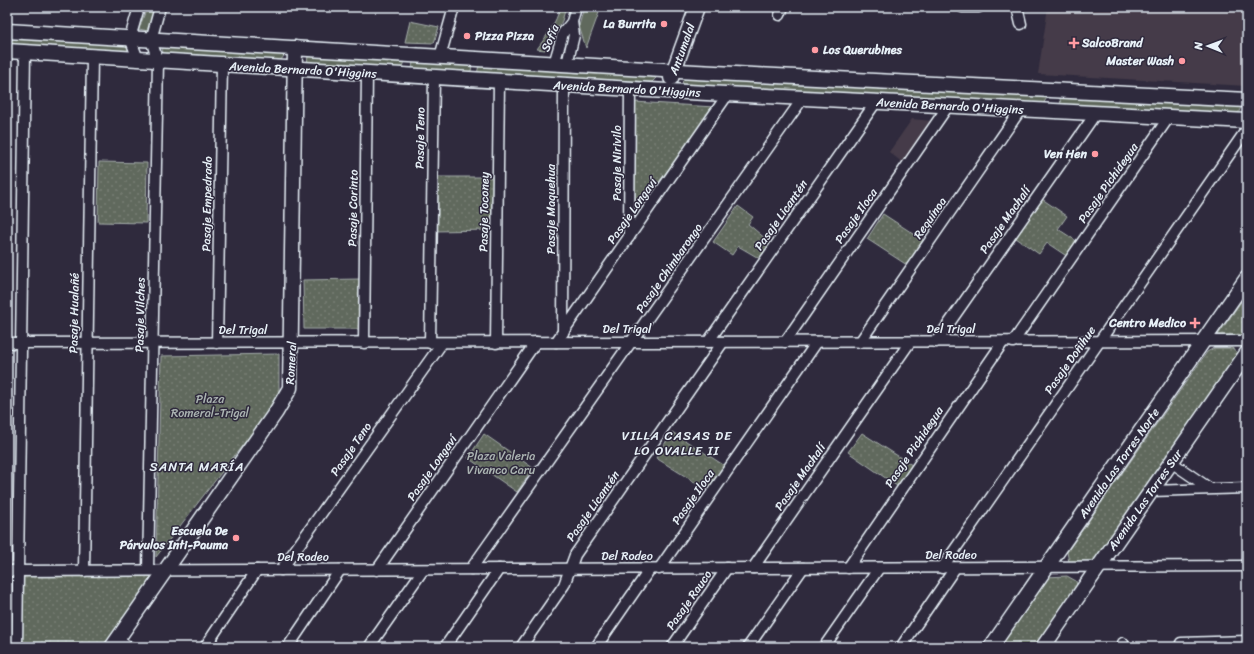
<svg xmlns="http://www.w3.org/2000/svg" width="1254" height="654" font-family="Sriracha,sans-serif">
<style>
.built{fill:#443b48}
.green{fill:#61695d;stroke:#a4adaa}
.park{fill:url(#park-dots);stroke:#a4adaa}
.lines{fill:none;stroke-linecap:round;stroke-linejoin:round}
.street-casing{stroke:#e8f1f8;stroke-width:13}
.secondary-casing{stroke:#e8f1f8;stroke-width:17}
.street{stroke:#2f2a3d;stroke-width:10}
.secondary{stroke:#2f2a3d;stroke-width:14}
.poi-dot{fill:#ff9aa2;stroke:#2f2a3d;stroke-width:1.5}
.labels{text-anchor:middle;dominant-baseline:central;stroke-width:3;stroke-linejoin:round;paint-order:stroke}
.poi-label{font-size:12px;font-weight:bold;fill:#e8f1f8;stroke:#2f2a3d;text-anchor:end}
.street-label{font-size:12px;fill:#e8f1f8;stroke:#2f2a3d}
.park-label{font-size:12px;fill:#abb4b2;stroke:#2f2a3d}
.neighbourhood-label{font-size:13px;letter-spacing:1px;fill:#e8f1f8;stroke:#2f2a3d}
</style>
<defs>
<pattern id="park-dots" width="8" height="8" patternUnits="userSpaceOnUse"><rect width="8" height="8" fill="#61695d"/><path d="M2 2h.1M6 6h.1" fill="none" stroke="#787f75" stroke-width="1.8" stroke-linecap="round"/></pattern>
</defs>
<rect width="100%" height="100%" fill="#2f2a3d"/>
<filter id="ink" filterUnits="userSpaceOnUse"><feTurbulence type="fractalNoise" baseFrequency=".025" numOctaves="2"/><feDisplacementMap in="SourceGraphic" scale="8" xChannelSelector="R" yChannelSelector="G"/><feConvolveMatrix kernelMatrix="1 2 1 2 8 2 1 2 1" color-interpolation-filters="sRGB"/></filter>
<g filter="url(#ink)">
<g class="built">
<polygon points="1048,7 1247,7 1247,86 1038,74"/>
<polygon points="912,119 932,121 903,163 889,152"/>
</g>
<g class="green">
<polygon points="147,7 155,7 148,31 139,29"/>
<path d="M560,7H566L562,21L545,50L537,49C546,37 557,22 560,7Z"/>
<polygon points="584,7 601,7 586,48 579,26"/>
<polygon points="7,37 127,44 131,46 132,54 7,47"/>
<polygon points="164,45 280,52 284,56 280,61 165,56 162,50"/>
<polygon points="308,55 405,58 401,70 307,65"/>
<polygon points="413,60 472,65 471,71 467,73 412,71"/>
<polygon points="479,65 657,77 652,82 477,74"/>
<polygon points="687,77 1048,96 1043,104 687,87 682,82"/>
<polygon points="1062,96 1241,107 1238,114 1061,104 1060,99"/>
</g>
<g class="park">
<polygon points="410,21 439,27 434,43 405,42"/>
<polygon points="634,102 714,107 632,219"/>
<polygon points="99,162 147,163 146,223 98,222"/>
<polygon points="433,177 493,177 492,230 434,231"/>
<polygon points="1042,199 1067,216 1058,229 1078,242 1068,257 1047,243 1039,254 1016,238"/>
<polygon points="738,206 753,217 748,224 773,245 762,260 738,246 732,255 713,242"/>
<polygon points="883,214 923,240 907,265 867,239"/>
<polygon points="360,279 361,329 304,329 303,280"/>
<polygon points="1247,293 1247,335 1218,335"/>
<polygon points="1214,348 1232,348 1237,352 1236,358 1095,563 1069,562 1067,552 1207,352"/>
<polygon points="279,354 279,398 156,557 161,356"/>
<polygon points="672,432 725,466 709,491 656,458"/>
<polygon points="862,433 912,465 897,486 848,452"/>
<polygon points="484,434 533,468 517,492 468,458"/>
<polygon points="155,575 103,647 18,647 19,576"/>
<polygon points="1067,576 1076,581 1077,586 1075,591 1035,647 997,647 1046,577"/>
</g>
<g class="lines">
<g class="street-casing">
<g id="street">
<polyline points="962,7 979,7"/>
<polyline points="1017,7 1021,24"/>
<polyline points="780,15 783,7"/>
<polyline points="440,57 454,7"/>
<polyline points="138,59 130,38 139,7"/>
<polyline points="554,64 563,33 572,22 576,7"/>
<polyline points="567,64 574,35 572,22"/>
<polyline points="629,237 630,89"/>
<polyline points="563,333 564,85"/>
<polyline points="556,342 728,94"/>
<polyline points="708,342 876,102"/>
<polyline points="785,342 948,106"/>
<polyline points="860,342 1021,109"/>
<polyline points="936,342 1096,113"/>
<polyline points="1013,342 1169,117"/>
<polyline points="7,343 1247,341"/>
<polyline points="217,343 222,65"/>
<polyline points="364,343 367,73"/>
<polyline points="430,343 434,77"/>
<polyline points="496,343 499,81"/>
<polyline points="1171,462 1209,488"/>
<polyline points="1151,491 1247,488"/>
<polyline points="753,568 910,342"/>
<polyline points="848,568 1003,342"/>
<polyline points="942,568 1247,129"/>
<polyline points="471,569 803,98"/>
<polyline points="659,569 817,342"/>
<polyline points="148,570 158,61 151,40 160,7"/>
<polyline points="281,570 442,343"/>
<polyline points="377,570 536,342"/>
<polyline points="7,571 1247,566"/>
<polyline points="84,571 92,57"/>
<polyline points="117,639 128,647"/>
<polyline points="1181,643 1247,641"/>
<polyline points="17,647 25,53"/>
<polyline points="205,647 257,570"/>
<polyline points="288,647 340,570"/>
<polyline points="369,647 423,570"/>
<polyline points="445,647 499,569"/>
<polyline points="521,647 564,585 575,555 723,342"/>
<polyline points="596,647 650,569"/>
<polyline points="672,647 727,568"/>
<polyline points="748,647 803,568"/>
<polyline points="824,647 879,568"/>
<polyline points="901,647 955,568"/>
<polyline points="1123,647 1123,643"/>
</g>
</g>
<g class="secondary-casing">
<g id="secondary">
<polyline points="7,31 696,72 1247,100"/>
<polyline points="7,51 649,90 1247,121"/>
<polyline points="671,78 697,7"/>
<polyline points="112,647 276,412 290,388 295,48"/>
<polyline points="991,647 1247,278"/>
<polyline points="1043,647 1247,353"/>
</g>
</g>
<use href="#street" class="street"/>
<use href="#secondary" class="secondary"/>
</g>
</g>
<g class="poi-dot">
<circle cx="664" cy="24" r="4"/>
<circle cx="467" cy="36" r="4"/>
<path d="M1072 37h4v4h4v4h-4v4h-4v-4h-4v-4h4z"/>
<circle cx="815" cy="50" r="4"/>
<circle cx="1182" cy="61" r="4"/>
<circle cx="1095" cy="154" r="4"/>
<path d="M1193 317h4v4h4v4h-4v4h-4v-4h-4v-4h4z"/>
<circle cx="236" cy="538" r="4"/>
</g>
<g class="labels">
<g class="poi-label">
<text x="656" y="24">La Burrita</text>
<text x="475" y="36" text-anchor="start">Pizza Pizza</text>
<text x="1082" y="43" text-anchor="start">SalcoBrand</text>
<text x="823" y="50" text-anchor="start">Los Querubines</text>
<text x="1174" y="61">Master Wash</text>
<text x="1087" y="154">Ven Hen</text>
<text x="1186" y="323">Centro Medico</text>
<text x="228" y="531">Escuela De<tspan x="228" dy="14">Párvulos Inti-Pauma</tspan></text>
</g>
<g class="street-label">
<text transform="translate(550 38) rotate(-67)">Sofía</text>
<text transform="translate(682 49) rotate(-70)">Antumalal</text>
<text transform="translate(303 70) rotate(3)">Avenida Bernardo O'Higgins</text>
<text transform="translate(627 89) rotate(3)">Avenida Bernardo O'Higgins</text>
<text transform="translate(950 106) rotate(3)">Avenida Bernardo O'Higgins</text>
<text transform="translate(420 138) rotate(-89)">Pasaje Teno</text>
<text transform="translate(617 163) rotate(-90)">Pasaje Nirivilo</text>
<text transform="translate(1108 183) rotate(-55)">Pasaje Pichidegua</text>
<text transform="translate(207 204) rotate(-89)">Pasaje Empedrado</text>
<text transform="translate(353 208) rotate(-89)">Pasaje Corinto</text>
<text transform="translate(551 209) rotate(-90)">Pasaje Maquehua</text>
<text transform="translate(632 211) rotate(-55)">Pasaje Longaví</text>
<text transform="translate(484 212) rotate(-89)">Pasaje Toconey</text>
<text transform="translate(781 215) rotate(-55)">Pasaje Licantén</text>
<text transform="translate(856 216) rotate(-55)">Pasaje Iloca</text>
<text transform="translate(930 218) rotate(-55)">Requínoa</text>
<text transform="translate(1005 220) rotate(-55)">Pasaje Machalí</text>
<text transform="translate(669 268) rotate(-55)">Pasaje Chimbarongo</text>
<text transform="translate(74 313) rotate(-89)">Pasaje Hualañé</text>
<text transform="translate(140 315) rotate(-89)">Pasaje Vilches</text>
<text x="627" y="329">Del Trigal</text>
<text x="951" y="329">Del Trigal</text>
<text x="243" y="330">Del Trigal</text>
<text transform="translate(1070 360) rotate(-55)">Pasaje Doñihue</text>
<text transform="translate(291 363) rotate(-87)">Romeral</text>
<text transform="translate(914 447) rotate(-56)">Pasaje Pichidegua</text>
<text transform="translate(351 449) rotate(-55)">Pasaje Teno</text>
<text transform="translate(1119 463) rotate(-55)">Avenida Las Torres Norte</text>
<text transform="translate(432 468) rotate(-55)">Pasaje Longaví</text>
<text transform="translate(800 477) rotate(-55)">Pasaje Machalí</text>
<text transform="translate(693 497) rotate(-55)">Pasaje Iloca</text>
<text transform="translate(1145 500) rotate(-55)">Avenida Las Torres Sur</text>
<text transform="translate(593 506) rotate(-55)">Pasaje Licantén</text>
<text x="951" y="555">Del Rodeo</text>
<text x="627" y="556">Del Rodeo</text>
<text x="303" y="557">Del Rodeo</text>
<text transform="translate(689 600) rotate(-55)">Pasaje Rauco</text>
</g>
<g class="park-label">
<text x="210" y="399">Plaza<tspan x="210" dy="14">Romeral-Trigal</tspan></text>
<text x="501" y="456">Plaza Valeria<tspan x="501" dy="14">Vivanco Caru</tspan></text>
</g>
<g class="neighbourhood-label">
<text x="677" y="435">VILLA CASAS DE<tspan x="677" dy="15">LO OVALLE II</tspan></text>
<text x="197" y="466">SANTA MARÍA</text>
</g>
</g>
<rect width="1254" height="654" fill="none" stroke="#2f2a3d" stroke-width="24"/>
<rect x="12" y="12" width="1230" height="630" fill="none" stroke="#e8f1f8" stroke-width="1.5" filter="url(#ink)"/>
<g transform="translate(1208 46) rotate(271)" stroke="#2f2a3d" stroke-width="3" paint-order="stroke">
<path d="M0-3L7 15L0 10L-7 15Z" fill="#e8f1f8"/>
<text y="-6" font-size="11" font-weight="bold" text-anchor="middle" fill="#e8f1f8">N</text>
</g>
</svg>
